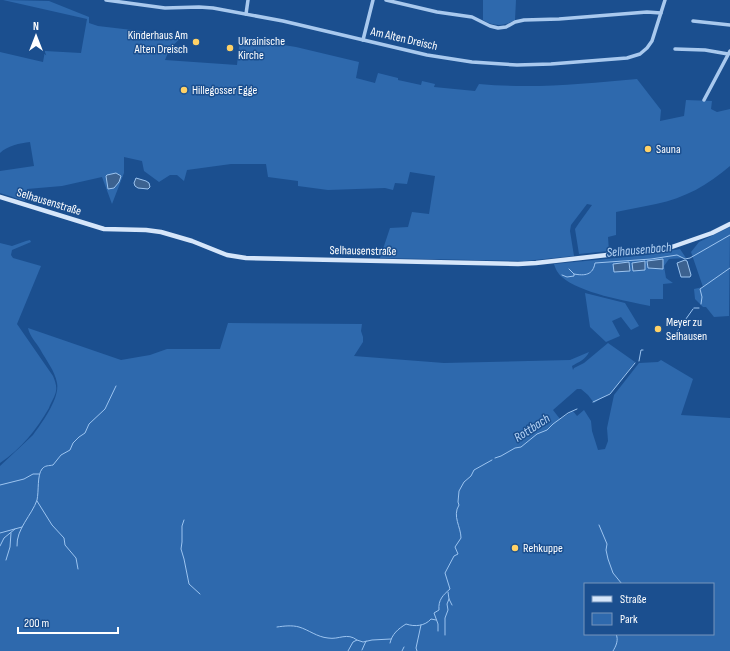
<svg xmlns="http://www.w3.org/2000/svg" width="730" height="651" font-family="'Sofia Sans Condensed',sans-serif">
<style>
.green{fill:#2e69ad;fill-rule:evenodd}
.water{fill:#3c6290;stroke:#9cc4f0}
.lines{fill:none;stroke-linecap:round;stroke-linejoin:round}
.stream{stroke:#9cc4f0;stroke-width:1}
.street{stroke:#a9c9ee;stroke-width:3.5}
.secondary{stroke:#d6e6fa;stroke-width:4.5}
.poi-dot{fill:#ffd166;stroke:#1b4f8f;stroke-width:1.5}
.labels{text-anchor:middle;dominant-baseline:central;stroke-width:3;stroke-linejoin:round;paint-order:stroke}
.poi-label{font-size:12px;fill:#fff;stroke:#1b4f8f;text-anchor:start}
.street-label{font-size:12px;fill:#fff;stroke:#1b4f8f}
.water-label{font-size:13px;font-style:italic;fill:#b5d3f5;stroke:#1b4f8f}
</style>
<rect width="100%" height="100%" fill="#1b4f8f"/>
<g class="green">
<path d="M3,0L49,1L89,17V23L98,26L183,36L170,48L165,60L237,65L240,38L296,47L359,62L356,78L375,83L378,73L398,78V80L421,85L422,81L435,84L434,87L475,91L479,84C532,89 584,84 637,79L661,110L660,121L684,116L686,100L712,101L711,109L717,112L730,109V166C708,185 685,198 656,204C643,207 629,209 616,212V235L608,237L609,251L579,254L575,229L579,223L592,205L587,204L571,225L570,231L574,256L525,261L380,258L390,228L408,227L412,212L429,214L435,176L410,172L407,184L395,183L393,190L385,188L328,190L298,186V181L268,177L266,164H231L187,170L184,181L177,175H170L159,182L144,171L142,161L124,157V173L112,204L102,177L62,186L27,189L25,201L0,193V171L34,166L30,142C20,143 7,146 0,153V52L43,62L45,51L81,53L87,19Z"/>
<path d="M483,0H516L515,20C504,26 495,27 483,20Z"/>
<polygon points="730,227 729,316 714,317 706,307 703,307 695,299 694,289 703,287 691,252 699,242"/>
<path d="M26,241L30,240L31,242L12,250L11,255L13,258L41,266L17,324L53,376C55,381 57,386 56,391C55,397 51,402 49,408C37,429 21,449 0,463V243L12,246Z"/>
<path d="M680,249L686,258L669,259L664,266L666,278L673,283L663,284V299H650V306C626,301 580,293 562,277C558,274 555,268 554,264L647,255Z"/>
<polygon points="585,293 625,303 639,326 631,330 621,317 612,321 620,336 606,342 590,327"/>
<path d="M228,323L362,324L361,331L363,337V342L354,356L444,363L570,360L589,352C586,359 579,362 572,366L573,370L574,368L584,363L608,343L635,362L612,392L594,403L588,395L581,389H577L553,410L560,419L573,411L577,416L584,410L591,421L592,431L598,450L605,449L608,441L607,428L614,395L639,363L658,362L661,360L693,379L681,415L730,418V651H0V466L33,435C42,423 60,398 57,383C55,371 46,360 40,349C36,342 30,337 28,328L121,360L150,355L167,349H220ZM585,584H713V634H585Z"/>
</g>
<g class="water">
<polygon points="116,173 121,176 119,182 114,188 108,189 106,176 107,175"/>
<polygon points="136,178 146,181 149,183 150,187 148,189 138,188 135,186 134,183"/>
<polygon points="663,259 663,269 648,268 647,261"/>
<polygon points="685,260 687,261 691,275 690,277 681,277 677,263"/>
<polygon points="645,261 645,270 633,271 632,263"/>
<polygon points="629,262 630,271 614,272 613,264"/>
</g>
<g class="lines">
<g class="stream">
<polyline points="569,269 574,274"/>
<path d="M562,275L567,277L574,276V274C585,276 593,275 595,263L651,259L677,255L685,259L690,258L730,235"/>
<polyline points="701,304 702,297 700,289 730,268"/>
<polyline points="694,308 699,308"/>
<polyline points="671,340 693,309"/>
<polyline points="639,361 641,350 643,350"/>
<polyline points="593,402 610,394 635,363"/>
<polyline points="495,458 501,456 515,448 521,447 537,434 547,430 553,424 568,413 577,409"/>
<polyline points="0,485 24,479 33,474 39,474"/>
<polyline points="37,501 52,525 64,538 65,545 76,558 78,569"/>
<polyline points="184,520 182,526 182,542 181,549 184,559 189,584 200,594"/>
<polyline points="599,525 607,544 606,550 608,559 613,573 622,584"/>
<polyline points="0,533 22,527"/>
<polyline points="0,546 4,538 15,529"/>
<path d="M17,546C16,529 32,515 37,500C39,491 37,475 42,469C45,465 49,466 53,465L61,455L70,450L73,443L79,437L85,433L89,424L105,409L116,386"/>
<polyline points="6,560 10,547 11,533"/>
<polyline points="448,592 449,599 452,605"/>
<path d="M277,627C284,626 292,625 299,627C309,630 317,637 328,638C339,640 347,632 357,640"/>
<path d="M438,631V624L434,613L439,610C438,600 443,595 450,589L445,573L454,556L458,554L455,547L461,538C461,527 452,516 459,505L458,502L459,491L464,482L471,476L474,470L492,460"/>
<polyline points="445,635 445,618 448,610 447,604 449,599"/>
<path d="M390,643C392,634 398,629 406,624C415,627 425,626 431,619L436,620"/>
<polyline points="362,650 366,641"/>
<polyline points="348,651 353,642 357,640 363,642 372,640 391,639"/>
<polyline points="402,651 404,647"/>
<polyline points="417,651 416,648 421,625"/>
<path d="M613,651C616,646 619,640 616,634"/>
</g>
<g class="street">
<polyline points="106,0 165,8 199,7 213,8 283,21 427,55 472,62 517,65 551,64 627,58 640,54 647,48 652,41 665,0"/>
<polyline points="386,0 437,12 472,17 490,26 498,28 506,27 515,22 524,20 559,19 647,12 661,13"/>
<polyline points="246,14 248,0"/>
<polyline points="693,21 730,25"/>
<polyline points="363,40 373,0"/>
<polyline points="675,49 705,50 728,54"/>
<polyline points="704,100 730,51"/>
</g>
<polyline class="secondary" points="0,197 104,229 146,230 161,232 192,241 227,255 246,258 518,264 536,263 669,248 712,233 730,224"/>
</g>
<g class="poi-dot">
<circle cx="196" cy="42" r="4"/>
<circle cx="230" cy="48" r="4"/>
<circle cx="184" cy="90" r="4"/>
<circle cx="648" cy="149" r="4"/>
<circle cx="658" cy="329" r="4"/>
<circle cx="515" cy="548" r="4"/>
</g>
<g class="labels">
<g class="poi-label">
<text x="188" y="35" text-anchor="end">Kinderhaus Am<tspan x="188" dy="14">Alten Dreisch</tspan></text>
<text x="238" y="41">Ukrainische<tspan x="238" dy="14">Kirche</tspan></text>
<text x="192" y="90">Hillegosser Egge</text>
<text x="656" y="149">Sauna</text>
<text x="666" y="322">Meyer zu<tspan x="666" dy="14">Selhausen</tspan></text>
<text x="523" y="548">Rehkuppe</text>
</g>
<g class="street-label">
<text transform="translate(404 39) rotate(13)">Am Alten Dreisch</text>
<text transform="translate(49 202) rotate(17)">Selhausenstraße</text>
<text transform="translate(363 251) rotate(1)">Selhausenstraße</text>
</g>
<g class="water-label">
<text transform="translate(639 250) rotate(-5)">Selhausenbach</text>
<text transform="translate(532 428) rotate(-33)">Rottbach</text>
</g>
</g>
<rect x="584" y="583" width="130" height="52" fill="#1b4f8f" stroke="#7695bc"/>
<rect x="592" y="596" width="20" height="6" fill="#d6e6fa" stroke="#7695bc"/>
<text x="620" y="603" font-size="12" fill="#ffffff">Straße</text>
<rect x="592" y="613" width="20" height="12" fill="#2e69ad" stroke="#7695bc"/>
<text x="620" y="623" font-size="12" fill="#ffffff">Park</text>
<g transform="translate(36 36)" stroke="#1b4f8f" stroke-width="3" paint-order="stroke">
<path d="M0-3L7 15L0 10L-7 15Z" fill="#ffffff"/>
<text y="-6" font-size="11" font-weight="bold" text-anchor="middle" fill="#ffffff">N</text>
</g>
<path d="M18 627v6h100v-6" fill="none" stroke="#ffffff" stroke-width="2"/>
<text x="24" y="627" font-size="12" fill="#ffffff" stroke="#1b4f8f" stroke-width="3" paint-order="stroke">200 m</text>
</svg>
